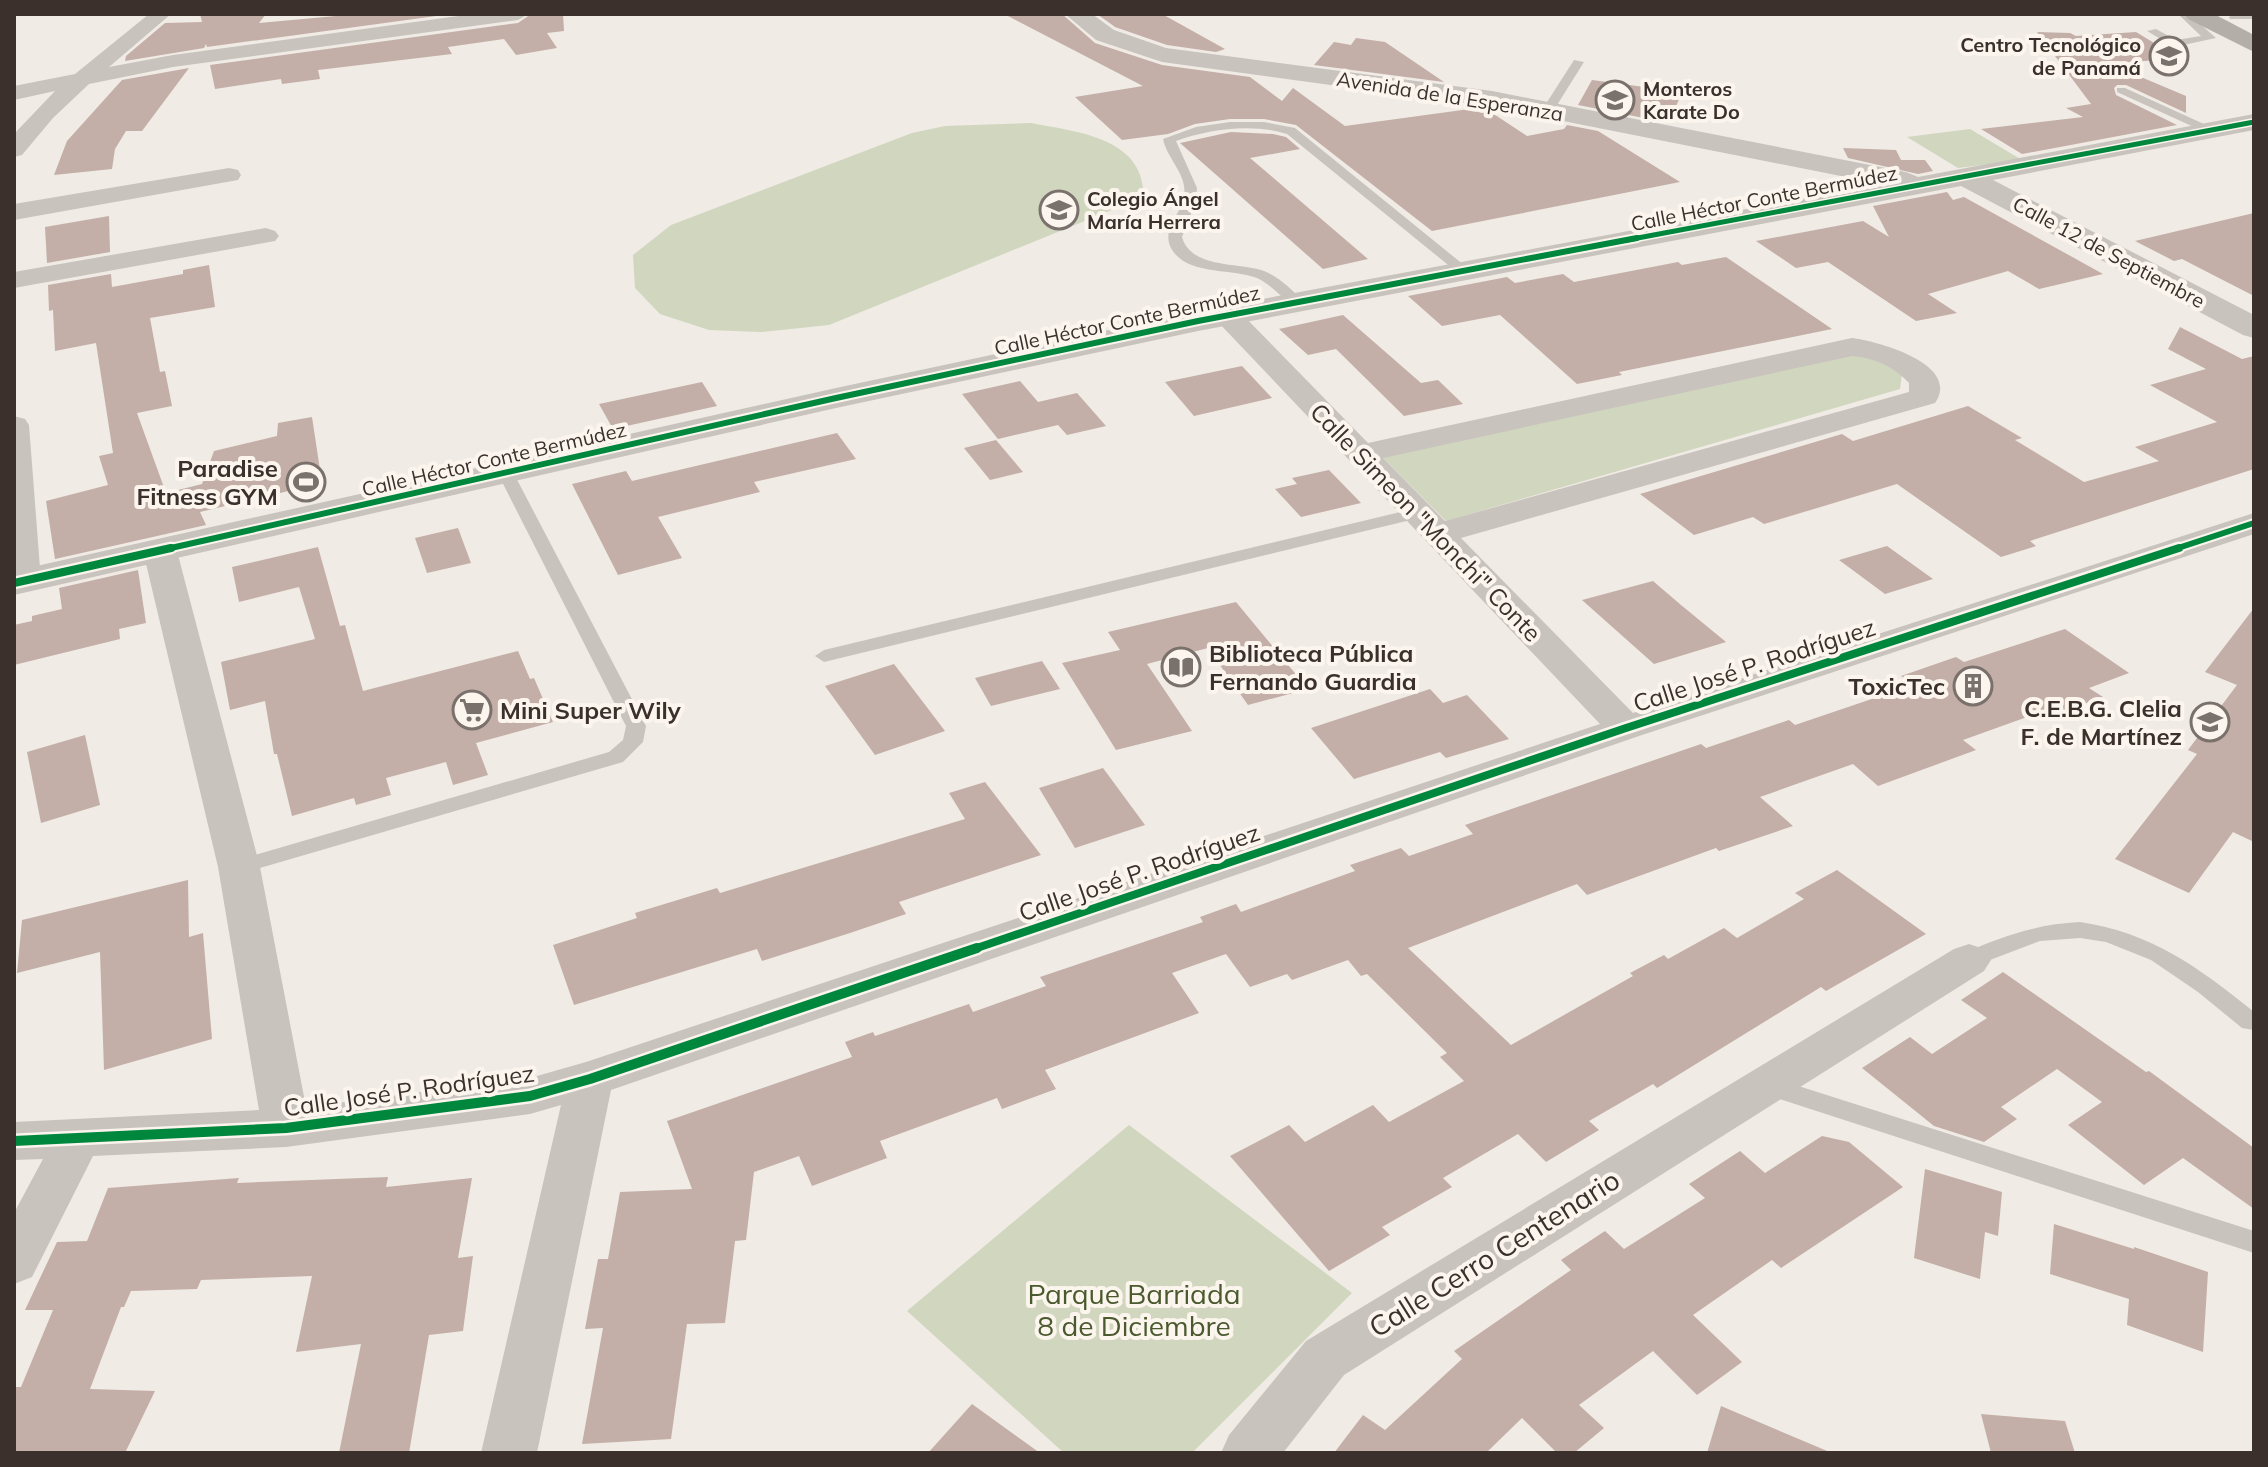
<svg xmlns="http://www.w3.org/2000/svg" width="2268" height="1467" font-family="Mulish,sans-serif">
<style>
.green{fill:#d1d6bf}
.building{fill:#c3afa7}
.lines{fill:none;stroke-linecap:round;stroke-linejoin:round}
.service{fill:#c9c3be;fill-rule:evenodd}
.minor{fill:#c9c3be;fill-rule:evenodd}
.tertiary{fill:#c9c3be;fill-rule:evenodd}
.trunk{fill:#b4aea8;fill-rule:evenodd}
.cycleway-far3-casing{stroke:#fbf5ee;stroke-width:8}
.cycleway-far2-casing{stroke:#fbf5ee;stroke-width:10}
.cycleway-far1-casing{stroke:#fbf5ee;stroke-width:13}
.cycleway-casing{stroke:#fbf5ee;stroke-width:15}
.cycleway-far3{stroke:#00873e;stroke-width:5}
.cycleway-far2{stroke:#00873e;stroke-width:6}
.cycleway-far1{stroke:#00873e;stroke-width:8}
.cycleway{stroke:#00873e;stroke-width:10}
.labels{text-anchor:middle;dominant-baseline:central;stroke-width:8;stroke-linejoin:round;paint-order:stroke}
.far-poi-label{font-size:20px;font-weight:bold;fill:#3b302b;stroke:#fbf5ee;text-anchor:start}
.far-street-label{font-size:20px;fill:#3b302b;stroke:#fbf5ee}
.poi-label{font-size:24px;font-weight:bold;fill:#3b302b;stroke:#fbf5ee;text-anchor:end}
.street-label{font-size:24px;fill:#3b302b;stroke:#fbf5ee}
.near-street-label{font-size:28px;fill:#3b302b;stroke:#fbf5ee}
.near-park-label{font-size:28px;fill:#4a5a2e;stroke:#fbf5ee}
</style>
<rect width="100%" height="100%" fill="#f0ebe5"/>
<g class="green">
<path d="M1031,123C1071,131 1138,136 1143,188L1124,205L829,325L761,332L709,330L660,314L635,288L633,255L671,225L912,133L945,126Z"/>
<polygon points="1970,129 2022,160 1958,168 1907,137"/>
<polygon points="1854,353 1876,356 1902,374 1900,389 1446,521 1381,456"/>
<polygon points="1129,1125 1352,1293 1192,1453 1064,1453 907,1311"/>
</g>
<g class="building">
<polygon points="200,14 266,14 259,23 358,14 451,14 207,47 206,44 204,48 125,61 126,56 165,23 202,22"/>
<polygon points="531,14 563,14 564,31 547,33 557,48 516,55 504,39 448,47 452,54 318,70 320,79 282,84 281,79 215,89 210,65 518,23"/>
<polygon points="1004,14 1062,14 1095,43 1162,65 1250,77 1282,101 1293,88 1345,126 1477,108 1486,109 1527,136 1564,129 1567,125 1598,131 1680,182 1432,231 1296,125 1264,119 1230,119 1195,124 1168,134 1122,140 1075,97 1143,86"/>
<polygon points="1097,14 1162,14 1225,49 1216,52 1167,45 1115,27"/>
<polygon points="2037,32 2070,33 2076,36 2136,32 2179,58 2110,64 2186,96 2186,113 2126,85 2117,85 2114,88 2116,95 2177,125 2022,154 1981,129 2083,117 2066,108 2091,104"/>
<polygon points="1356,38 1385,42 1444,82 1314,65 1334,42 1351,45"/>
<polygon points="189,68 142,131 126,131 115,149 112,169 54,175 67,141 122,80"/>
<polygon points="1592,80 1682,92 1669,123 1578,105"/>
<polygon points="1231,132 1273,134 1286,137 1300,149 1250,158 1368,259 1323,269 1180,143"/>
<polygon points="1843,148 1896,150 1901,160 1925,160 1933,171 1918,174 1848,158"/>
<polygon points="1947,192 1953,200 1964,197 2103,274 2039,289 2008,271 1928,294 1957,313 1916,321 1828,262 1796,268 1756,241 1863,221 1889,237 1873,206"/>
<polygon points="2254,213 2254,296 2182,259 2174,261 2135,241"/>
<polygon points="109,216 110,252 47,263 45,227"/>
<polygon points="1726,257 1832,329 1619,372 1622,375 1577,384 1500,315 1442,326 1408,296 1507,277 1515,283 1563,274 1574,282 1678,262 1682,265"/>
<polygon points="209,265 215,307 150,318 160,372 165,371 172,406 137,413 166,493 202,484 214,451 277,436 278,423 312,417 322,483 200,512 206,525 55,559 46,501 108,485 99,456 113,453 96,343 55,351 53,310 49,311 48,285 111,274 112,287 183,274 183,270"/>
<polygon points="1343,315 1421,383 1438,380 1463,404 1404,416 1336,349 1308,355 1279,329"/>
<polygon points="2180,327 2242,359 2254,356 2254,469 2030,541 2036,546 2001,557 1897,484 1764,524 1753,517 1694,535 1640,494 1842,434 1853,441 1968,406 2022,438 2015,440 2084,482 2159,461 2135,447 2217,422 2150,385 2206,369 2168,349"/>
<polygon points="1242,366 1272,398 1194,416 1165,382"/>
<polygon points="1020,381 1038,402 1077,393 1106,426 1067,435 1058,425 998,439 962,394"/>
<polygon points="702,382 717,406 613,429 599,404"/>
<polygon points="837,433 856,459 754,482 760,492 658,517 682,558 618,575 572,484 626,471 632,481"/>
<polygon points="996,440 1023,472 990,480 964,448"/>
<polygon points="1329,470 1361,503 1301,517 1275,489 1297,484 1292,478"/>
<polygon points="458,528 471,563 427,573 415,538"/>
<polygon points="1887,546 1933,579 1885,594 1839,560"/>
<polygon points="318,547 340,626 345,625 363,691 518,651 530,679 534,678 553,722 476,743 488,775 453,785 446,762 386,778 391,795 356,805 354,798 292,816 277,754 274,754 265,701 230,710 221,662 315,639 299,587 239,602 232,567"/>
<polygon points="138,570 146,623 119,629 120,639 14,665 14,625 32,621 32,616 62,609 59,588"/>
<polygon points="1653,581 1681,605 1726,642 1654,664 1582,600"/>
<polygon points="1236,602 1308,689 1248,705 1208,648 1147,664 1192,731 1116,750 1062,663 1120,650 1108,632"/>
<polygon points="2254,608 2254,842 2233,832 2189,893 2115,859 2197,754 2188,750 2237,685 2205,672"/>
<polygon points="2065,629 2129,673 2089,688 2103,697 2046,718 2038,713 1963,740 1976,750 1878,786 1853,764 1760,797 1793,826 1719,851 1716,848 1587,895 1577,884 1408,948 1511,1045 1633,976 1630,973 1664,955 1668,959 1724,928 1737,938 1804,899 1795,893 1837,870 1926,934 1826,991 1821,987 1657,1088 1653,1084 1589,1121 1599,1130 1546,1162 1518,1134 1443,1178 1452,1187 1382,1227 1390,1235 1329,1271 1230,1156 1289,1125 1305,1142 1373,1105 1389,1122 1464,1081 1440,1057 1447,1053 1367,974 1361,976 1348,960 1292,980 1287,974 1250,987 1226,954 1172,973 1199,1013 1045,1070 1056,1089 1002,1109 997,1098 880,1141 887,1158 812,1186 799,1156 754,1172 746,1240 735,1241 725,1323 687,1324 671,1439 582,1444 603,1328 585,1329 598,1259 608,1259 620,1192 692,1189 667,1121 852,1057 845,1042 873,1032 875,1036 969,1004 973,1012 1046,986 1040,977 1203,922 1200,917 1236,904 1241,912 1355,871 1350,865 1401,848 1409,856 1473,834 1465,825 1701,744 1706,748 1789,720 1795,725 1913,685 1901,676 1956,657 1964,662"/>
<polygon points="1042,661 1060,689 991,706 975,678"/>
<polygon points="894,664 945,731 875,755 825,686"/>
<polygon points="1430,689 1443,703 1467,695 1509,739 1446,758 1440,752 1354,779 1311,728"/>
<polygon points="85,735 100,805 41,823 27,752"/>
<polygon points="1103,768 1145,825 1075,848 1039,788"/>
<polygon points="985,782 1041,855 899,902 906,914 850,933 762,961 757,949 574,1005 553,945 637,918 635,913 717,888 720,893 965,819 949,793"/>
<polygon points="188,880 189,937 203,933 212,1039 104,1070 100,952 17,973 22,920"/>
<polygon points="2003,972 2146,1072 2149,1071 2254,1148 2254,1209 2183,1158 2144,1185 2068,1125 2102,1102 2057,1069 2001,1107 2017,1119 1984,1142 1934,1126 1862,1068 1910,1037 1932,1054 1987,1018 1961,1000"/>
<polygon points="1822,1136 1849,1142 1903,1187 1781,1268 1772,1260 1693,1315 1742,1362 1697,1395 1653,1351 1579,1405 1604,1428 1574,1453 1557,1453 1522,1418 1486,1453 1334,1453 1363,1415 1385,1430 1462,1359 1454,1351 1571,1270 1561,1260 1605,1231 1624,1249 1705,1198 1689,1184 1740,1151 1765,1173"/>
<polygon points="1925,1169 2002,1192 1998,1236 1985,1232 1980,1279 1914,1258"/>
<polygon points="388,1177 386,1187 472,1178 458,1258 473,1256 463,1331 429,1335 409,1453 339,1453 361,1344 296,1352 312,1276 201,1280 197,1289 131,1291 124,1307 121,1307 90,1389 155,1391 125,1453 14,1453 14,1387 21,1387 53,1310 25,1310 57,1242 87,1241 108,1188 239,1178 237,1183"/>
<polygon points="2054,1224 2134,1249 2134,1247 2208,1272 2203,1352 2127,1325 2129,1299 2050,1274"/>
<polygon points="972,1404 1040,1453 928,1453"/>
<polygon points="1721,1406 1832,1453 1707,1453"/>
<polygon points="1981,1414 2065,1421 2075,1453 1991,1453"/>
</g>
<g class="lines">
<g class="service">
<polygon points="2178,14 2189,14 2216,38 2174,47 2147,31 2156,29 2176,40 2201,36"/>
<polygon points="2233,14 2254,14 2254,19 2230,19 2229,17"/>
<polygon points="1574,60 1584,62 1552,113 1544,113 1542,110"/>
<polygon points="2117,88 2125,88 2217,130 2207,133 2117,92"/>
<path d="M1230,122H1264L1295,128L1470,270L1458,273L1287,134C1252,123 1209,129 1176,141L1197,188L1196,201L1182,237C1191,269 1239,262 1264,271C1279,277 1293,290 1303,302L1296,306L1291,305C1280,296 1270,284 1257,278C1232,268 1186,276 1171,248C1161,228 1182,214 1184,196C1188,175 1167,159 1163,139L1196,127Z"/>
<polygon points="505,467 513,472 646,726 643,742 623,762 239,874 231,872 228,867 231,862 609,752 623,740 626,726 497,472"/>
<polygon points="1417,508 1423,509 1426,513 1423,517 824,662 815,656 824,650"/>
<path d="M2080,922C2150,932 2200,968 2254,1012V1030L2242,1028L2198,992L2151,960L2106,942L2080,938L2040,941L1969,968L1961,966L1958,960L1961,954C2001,937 2036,924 2080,922Z"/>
<polygon points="1767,1076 2254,1231 2254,1253 1758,1092 1755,1085 1758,1078"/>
</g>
<g class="minor">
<polygon points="149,14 171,14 109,67 173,55 473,14 528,14 518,20 173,67 89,84 53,118 22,155 14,157 14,134 55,91 14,100 14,86 75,74"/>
<polygon points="229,168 238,170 241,175 238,180 14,220 14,204"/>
<polygon points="266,228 275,231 279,236 275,241 14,288 14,272"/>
<path d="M1227,307L1237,309L1368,443L1852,338C1877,341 1962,364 1935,403L1461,538L1633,713L2254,513V534L1639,736L611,1090L537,1453H481L561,1105L530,1114L286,1147L93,1156L32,1277L14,1284V1213L43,1159L14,1160V1122L259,1110L218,867L143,551L148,544L160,541L172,544L177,551L260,867L306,1107L530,1078L586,1062L1600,724L1217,321L1213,315L1217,309ZM1852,356C1875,358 1893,366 1909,383V392L1445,521L1383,458Z"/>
<polygon points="14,416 25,419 29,425 41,581 36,588 24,591 14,589"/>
<polygon points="1969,944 1984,949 1991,960 1984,971 1344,1375 1283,1453 1221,1453 1229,1435 1306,1341 1954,949"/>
</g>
<polygon class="tertiary" points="1065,14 1092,14 1114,30 1166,48 1492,91 1906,172 1918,177 2254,114 2254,130 1993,180 2254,315 2254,338 2243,335 1961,186 1198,331 836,408 14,595 14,571 836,388 1198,311 1881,184 1492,107 1162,62 1096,40"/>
<polygon class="trunk" points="2184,14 2214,14 2254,35 2254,52 2188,19"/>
<g class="cycleway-far3-casing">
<polyline id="cycleway-far3" points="1627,240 2254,122"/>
</g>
<g class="cycleway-far2-casing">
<g id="cycleway-far2">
<polyline points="162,550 836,398 1198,321 1637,238"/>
<polyline points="2172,550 2254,523"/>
</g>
</g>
<g class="cycleway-far1-casing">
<g id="cycleway-far1">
<polyline points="14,583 171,548"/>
<polyline points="971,950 1626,728 2179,548"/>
</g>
</g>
<g class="cycleway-casing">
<polyline id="cycleway" points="14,1141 286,1128 530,1096 590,1079 977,948"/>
</g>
<use href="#cycleway-far3" class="cycleway-far3"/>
<use href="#cycleway-far2" class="cycleway-far2"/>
<use href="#cycleway-far1" class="cycleway-far1"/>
<use href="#cycleway" class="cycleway"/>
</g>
<defs>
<g id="university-ring" transform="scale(2)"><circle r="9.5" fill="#fbf5ee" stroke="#7a716c" stroke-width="1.5"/><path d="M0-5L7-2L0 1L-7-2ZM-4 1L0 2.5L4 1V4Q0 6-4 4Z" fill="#7a716c"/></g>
<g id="school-ring" transform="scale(2)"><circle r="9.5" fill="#fbf5ee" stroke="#7a716c" stroke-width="1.5"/><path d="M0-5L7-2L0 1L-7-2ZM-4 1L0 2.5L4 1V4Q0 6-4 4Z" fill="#7a716c"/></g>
<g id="stadium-ring" transform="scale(2)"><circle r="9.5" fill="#fbf5ee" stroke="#7a716c" stroke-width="1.5"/><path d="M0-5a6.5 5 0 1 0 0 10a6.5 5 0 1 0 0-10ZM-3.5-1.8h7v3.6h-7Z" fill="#7a716c"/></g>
<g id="library-ring" transform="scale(2)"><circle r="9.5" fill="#fbf5ee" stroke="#7a716c" stroke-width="1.5"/><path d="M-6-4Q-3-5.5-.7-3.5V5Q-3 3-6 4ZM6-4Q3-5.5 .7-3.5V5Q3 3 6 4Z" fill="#7a716c"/></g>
<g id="building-ring" transform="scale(2)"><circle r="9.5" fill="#fbf5ee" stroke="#7a716c" stroke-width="1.5"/><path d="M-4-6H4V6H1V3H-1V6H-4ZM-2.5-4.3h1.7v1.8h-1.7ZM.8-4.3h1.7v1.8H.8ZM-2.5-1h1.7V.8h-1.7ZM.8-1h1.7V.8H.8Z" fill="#7a716c"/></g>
<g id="supermarket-ring" transform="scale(2)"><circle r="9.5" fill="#fbf5ee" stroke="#7a716c" stroke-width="1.5"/><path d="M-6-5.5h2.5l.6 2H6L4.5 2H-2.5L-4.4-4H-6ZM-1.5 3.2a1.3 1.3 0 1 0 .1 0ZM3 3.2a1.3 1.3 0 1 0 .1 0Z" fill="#7a716c"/></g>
</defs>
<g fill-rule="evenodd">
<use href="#university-ring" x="2169" y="56"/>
<use href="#university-ring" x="1615" y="100"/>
<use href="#school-ring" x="1059" y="210"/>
<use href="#stadium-ring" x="306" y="482"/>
<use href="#library-ring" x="1181" y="667"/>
<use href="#building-ring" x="1973" y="686"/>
<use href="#supermarket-ring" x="472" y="710"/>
<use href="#school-ring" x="2210" y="722"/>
</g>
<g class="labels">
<g class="far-poi-label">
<text x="2141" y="44" text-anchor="end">Centro Tecnológico<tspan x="2141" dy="23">de Panamá</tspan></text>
<text x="1643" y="88">Monteros<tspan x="1643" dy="23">Karate Do</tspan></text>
<text x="1087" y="198">Colegio Ángel<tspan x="1087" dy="23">María Herrera</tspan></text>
</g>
<g class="far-street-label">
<text transform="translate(1450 96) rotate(9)">Avenida de la Esperanza</text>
<text transform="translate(1764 198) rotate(-11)">Calle Héctor Conte Bermúdez</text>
<text transform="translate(2109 252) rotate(28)">Calle 12 de Septiembre</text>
<text transform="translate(1127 320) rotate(-12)">Calle Héctor Conte Bermúdez</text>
<text transform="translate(494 459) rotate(-13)">Calle Héctor Conte Bermúdez</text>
</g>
<g class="poi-label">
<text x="278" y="468">Paradise<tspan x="278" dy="28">Fitness GYM</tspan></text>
<text x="1209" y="653" text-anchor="start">Biblioteca Pública<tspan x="1209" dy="28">Fernando Guardia</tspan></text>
<text x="1945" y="686">ToxicTec</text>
<text x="2182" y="708">C.E.B.G. Clelia<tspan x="2182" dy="28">F. de Martínez</tspan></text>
<text x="500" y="710" text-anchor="start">Mini Super Wily</text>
</g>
<g class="street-label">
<text transform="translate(1426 522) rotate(46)">Calle Simeon "Monchi" Conte</text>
<text transform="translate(1754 665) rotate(-18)">Calle José P. Rodríguez</text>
<text transform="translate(1139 872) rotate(-19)">Calle José P. Rodríguez</text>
<text transform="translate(409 1090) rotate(-8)">Calle José P. Rodríguez</text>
</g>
<g class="near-street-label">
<text transform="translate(1494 1253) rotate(-32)">Calle Cerro Centenario</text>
</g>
<g class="near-park-label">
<text x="1134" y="1293">Parque Barriada<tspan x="1134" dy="32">8 de Diciembre</tspan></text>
</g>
</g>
<rect width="2268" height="1467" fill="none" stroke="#3b302b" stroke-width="32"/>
</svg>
